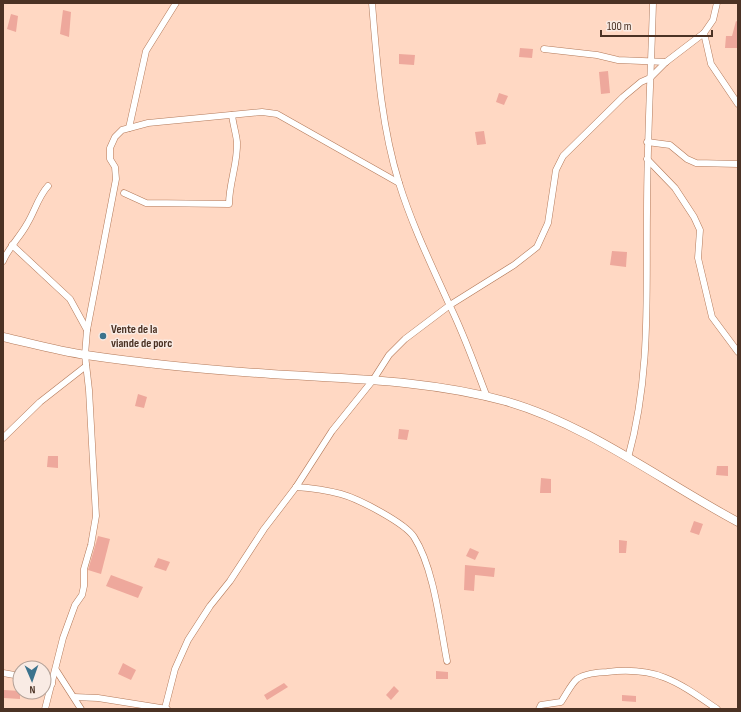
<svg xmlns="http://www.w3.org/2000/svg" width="741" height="712" font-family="'Sofia Sans Condensed',sans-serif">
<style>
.building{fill:#eea89c}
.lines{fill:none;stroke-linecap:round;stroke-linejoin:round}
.street-casing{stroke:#b37959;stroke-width:7}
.secondary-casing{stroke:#b37959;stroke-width:9}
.street{stroke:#fff;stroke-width:6}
.secondary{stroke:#fff;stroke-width:8}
.poi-dot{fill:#3b738d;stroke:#f9ebe4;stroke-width:1.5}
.labels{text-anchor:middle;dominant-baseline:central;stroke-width:3;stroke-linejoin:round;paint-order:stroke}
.poi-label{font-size:12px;font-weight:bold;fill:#4b3224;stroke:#f9ebe4;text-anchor:start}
</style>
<rect width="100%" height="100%" fill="#ffd8c3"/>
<g class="building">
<polygon points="63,10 71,12 69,37 60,34"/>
<polygon points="11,14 18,16 16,32 7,29"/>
<polygon points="736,21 738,22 738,48 725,48 726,36 732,36"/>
<polygon points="520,48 533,49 532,58 519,57"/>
<polygon points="399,54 415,55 414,65 399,64"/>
<polygon points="608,71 610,93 601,94 599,72"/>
<polygon points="499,93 508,96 504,105 496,102"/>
<polygon points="484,131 486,144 477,145 475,132"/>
<polygon points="612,251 627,252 626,267 610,265"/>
<polygon points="138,394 147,397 144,408 135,406"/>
<polygon points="399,429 409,430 407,440 398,439"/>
<polygon points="48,456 58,456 58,468 47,467"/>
<polygon points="717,466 728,466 728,476 716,475"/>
<polygon points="541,478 551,479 551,493 540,493"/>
<polygon points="694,521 703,524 699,535 690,532"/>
<polygon points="98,536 110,539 101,574 88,570"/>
<polygon points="619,540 627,541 626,553 619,553"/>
<polygon points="470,548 479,552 475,560 466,556"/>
<polygon points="158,558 170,562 166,571 154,567"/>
<polygon points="465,565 495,568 494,577 475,575 474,591 464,590"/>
<polygon points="111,575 143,587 138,598 106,586"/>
<polygon points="123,663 136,670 131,680 118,674"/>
<polygon points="436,671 448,672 448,679 436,679"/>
<polygon points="284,683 288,687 267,700 264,695"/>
<polygon points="394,686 399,691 391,700 386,695"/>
<polygon points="4,690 20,691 20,699 4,698"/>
<polygon points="622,695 636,696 636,702 622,701"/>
</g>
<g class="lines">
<g class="street-casing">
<g id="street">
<path d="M372,3C377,63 381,125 399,183C412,225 431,264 449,304C464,334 475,366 487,397"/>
<polyline points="704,33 711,64 738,104"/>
<polyline points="544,49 597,55 618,60 666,62"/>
<polyline points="129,128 146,51 176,3"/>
<polyline points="647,142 670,145 687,159 696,163 738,164"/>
<polyline points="647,159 675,188 694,217 700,230 698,258 712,317 738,352"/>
<path d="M124,193L146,203L229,204C229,183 238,163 237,142C236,133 233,124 232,115"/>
<polyline points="12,245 70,299 87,330"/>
<path d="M3,261C9,247 20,237 27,224C35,211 38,197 48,186"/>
<polyline points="3,438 40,402 86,366"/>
<path d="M628,458C651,375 646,297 647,212C647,142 651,73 653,3"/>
<path d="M296,487C312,488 326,490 341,494C359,499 405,523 414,537C434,568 440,625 447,661"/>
<polyline points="56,670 81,709"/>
<polyline points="3,673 20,676"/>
<polyline points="44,682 52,684"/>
<polyline points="74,697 98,698 167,709"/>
<polyline points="165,708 175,669 188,640 210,606 230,581 264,529 296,487 332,431 373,380 389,355 405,339 450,305 514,265 537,247 548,223 556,170 563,156 623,97 641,82 650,78 666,62 704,33 713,20 717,3"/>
<polyline points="45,709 63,638 75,605 82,595 84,586 84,569 91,545 96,516 89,390 85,355 87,330 116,179 115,167 110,159 110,148 115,137 122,130 148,123 262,112 277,114 399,183"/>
<path d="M539,709L541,705L561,702C566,695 571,684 577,679C584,674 598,672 607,672C657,666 678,682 717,709"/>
</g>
</g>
<g class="secondary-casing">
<path id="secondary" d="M3,337C30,343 58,351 86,355C147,364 210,370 271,374C349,379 429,380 505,401C587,424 663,482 738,522"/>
</g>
<use href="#street" class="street"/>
<use href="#secondary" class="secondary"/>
</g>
<circle class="poi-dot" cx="103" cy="336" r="4"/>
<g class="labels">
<g class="poi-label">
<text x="111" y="329">Vente de la<tspan x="111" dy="14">viande de porc</tspan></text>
</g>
</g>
<rect width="741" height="712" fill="none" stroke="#4b3224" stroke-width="8"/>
<g transform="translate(32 680) rotate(178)"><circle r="19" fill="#f9ebe4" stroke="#b3a197"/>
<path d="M0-3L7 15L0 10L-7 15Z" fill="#3b738d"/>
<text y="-6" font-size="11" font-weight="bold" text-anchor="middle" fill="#4b3224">N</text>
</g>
<path d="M601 30v6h111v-6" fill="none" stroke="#4b3224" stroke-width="2"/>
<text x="607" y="30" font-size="12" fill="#4b3224" stroke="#f9ebe4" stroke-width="3" paint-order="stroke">100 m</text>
</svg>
